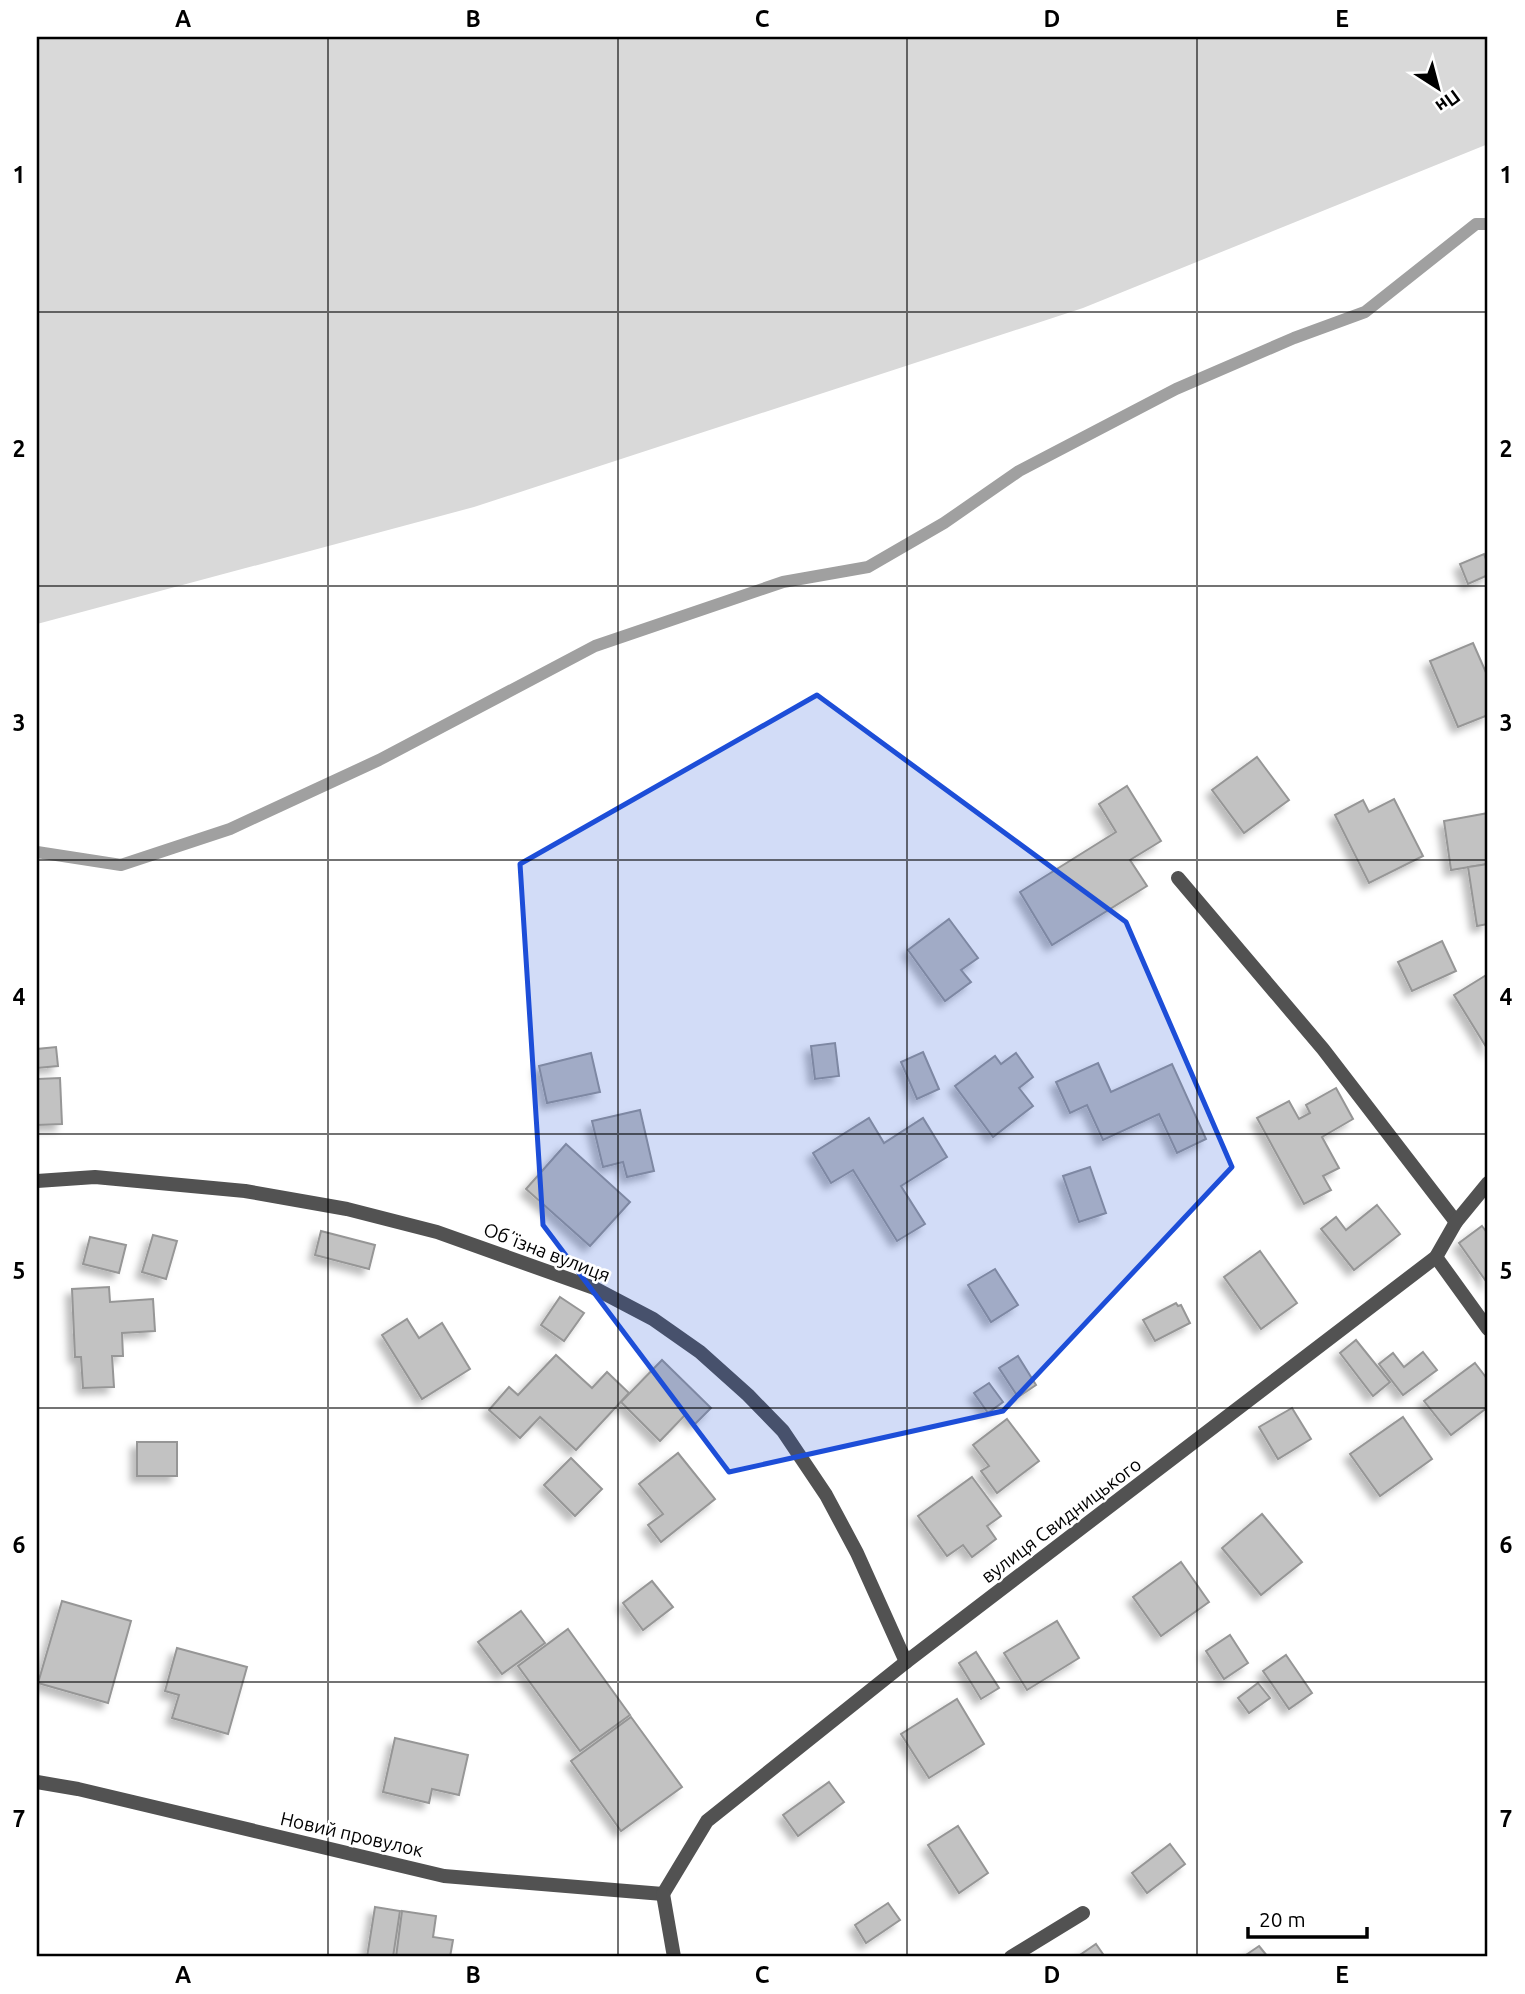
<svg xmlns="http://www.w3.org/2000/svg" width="1525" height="1994" font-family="Ubuntu,sans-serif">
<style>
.green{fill:#d9d9d9}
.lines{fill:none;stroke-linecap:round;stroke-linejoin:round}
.stream{stroke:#a0a0a0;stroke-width:12}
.building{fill:#c2c2c2;stroke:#969696;stroke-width:2;filter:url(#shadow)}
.service{stroke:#525252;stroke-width:14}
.minor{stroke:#525252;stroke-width:14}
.marked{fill:#1d4ed8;fill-opacity:0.2;stroke:#1d4ed8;stroke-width:5;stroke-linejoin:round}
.grid{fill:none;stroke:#000;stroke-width:2;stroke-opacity:0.55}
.labels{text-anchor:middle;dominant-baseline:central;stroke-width:5;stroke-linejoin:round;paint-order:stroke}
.street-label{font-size:19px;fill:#000;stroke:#fff}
.neatline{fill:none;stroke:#000;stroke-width:2.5}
.grid-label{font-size:23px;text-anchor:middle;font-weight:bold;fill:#000}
</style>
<defs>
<filter id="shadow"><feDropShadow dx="-6" dy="6" stdDeviation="3.5" flood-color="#0004"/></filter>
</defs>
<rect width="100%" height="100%" fill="#fff"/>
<polygon class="green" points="37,37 1488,37 1488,144 1083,308 474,507 37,624"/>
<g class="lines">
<polyline class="stream" points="37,852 121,865 230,829 379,760 595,646 783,582 868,567 944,523 1019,471 1176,389 1294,338 1365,312 1476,224 1488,224"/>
</g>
<g class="building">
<polygon points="1484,554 1488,565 1488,575 1468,584 1460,564"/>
<polygon points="1473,643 1488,677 1488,715 1458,727 1430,661"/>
<polygon points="1257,757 1289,800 1244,833 1212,790"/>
<polygon points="1127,786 1161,841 1130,860 1147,886 1052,945 1020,892 1116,832 1099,804"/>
<polygon points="1394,799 1423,856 1369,883 1335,815 1363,800 1369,812"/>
<polygon points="1488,813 1488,864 1451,870 1444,821"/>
<polygon points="1488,864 1488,924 1477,926 1468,867"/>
<polygon points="949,919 978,958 961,970 971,982 945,1001 908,950"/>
<polygon points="1442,941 1456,971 1412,991 1398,962"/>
<polygon points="1488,974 1488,1050 1454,995"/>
<polygon points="835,1043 839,1076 815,1079 811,1046"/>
<polygon points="56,1047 58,1066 37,1068 37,1049"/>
<polygon points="923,1052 939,1089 917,1099 901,1062"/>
<polygon points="591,1053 600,1092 547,1103 539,1066"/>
<polygon points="1016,1053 1033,1077 1019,1088 1033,1106 993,1137 955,1086 995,1056 1001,1064"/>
<polygon points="1098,1063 1111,1092 1172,1064 1206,1139 1177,1153 1159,1114 1103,1140 1087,1105 1070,1113 1056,1082"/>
<polygon points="60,1078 62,1124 37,1125 37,1079"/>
<polygon points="1336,1088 1353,1119 1322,1137 1339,1168 1323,1176 1331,1190 1304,1204 1257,1118 1289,1101 1299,1119 1310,1113 1306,1105"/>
<polygon points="640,1110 654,1171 627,1177 623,1162 603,1167 592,1121"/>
<polygon points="869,1118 884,1143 923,1118 947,1157 901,1186 925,1224 897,1241 853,1170 831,1183 813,1153"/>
<polygon points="566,1144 630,1202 590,1246 526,1189"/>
<polygon points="1090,1167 1106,1213 1079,1222 1063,1176"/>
<polygon points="1377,1205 1400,1234 1354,1270 1321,1229 1336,1217 1346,1230"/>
<polygon points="1482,1226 1488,1234 1488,1284 1459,1243"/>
<polygon points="321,1231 375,1245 369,1269 315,1255"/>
<polygon points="153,1235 177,1241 166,1279 142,1272"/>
<polygon points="90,1237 126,1245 119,1273 83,1264"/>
<polygon points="1260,1251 1297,1303 1261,1329 1224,1277"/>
<polygon points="995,1269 1018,1305 991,1322 968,1285"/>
<polygon points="109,1287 110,1302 153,1299 155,1331 122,1333 123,1356 112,1356 114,1387 83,1388 81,1357 75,1357 72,1289"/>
<polygon points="560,1297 584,1313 564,1341 541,1325"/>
<polygon points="1176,1303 1178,1306 1181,1305 1190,1323 1155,1341 1143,1320"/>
<polygon points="407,1319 419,1338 442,1323 470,1369 422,1399 382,1335"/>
<polygon points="1356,1340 1390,1382 1373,1396 1340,1353"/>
<polygon points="1423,1352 1437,1370 1403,1395 1379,1364 1393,1353 1404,1367"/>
<polygon points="556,1355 592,1388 607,1372 629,1393 576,1450 540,1417 520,1438 489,1410 509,1387 518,1395"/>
<polygon points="1018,1356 1036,1385 1018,1397 999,1368"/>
<polygon points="662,1360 711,1408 695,1424 686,1414 660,1441 621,1402"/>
<polygon points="1475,1363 1488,1380 1488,1407 1451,1435 1424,1401"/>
<polygon points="989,1383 1003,1402 988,1413 974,1393"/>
<polygon points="1292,1408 1311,1439 1278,1459 1259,1427"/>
<polygon points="1403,1417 1432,1459 1380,1496 1350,1454"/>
<polygon points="1007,1419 1039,1461 997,1493 981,1471 989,1466 973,1445"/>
<rect x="137" y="1442" width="40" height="34"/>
<polygon points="678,1453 715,1499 661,1542 648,1525 663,1514 639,1484"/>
<polygon points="571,1458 602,1489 575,1516 544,1485"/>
<polygon points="972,1477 1001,1516 987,1526 996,1539 972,1557 963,1545 947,1556 918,1516"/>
<polygon points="1262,1514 1302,1562 1261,1595 1222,1548"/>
<polygon points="1181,1562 1209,1602 1161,1636 1133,1597"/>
<polygon points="652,1581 673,1607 643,1630 623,1603"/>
<polygon points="62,1601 131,1621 108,1703 38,1683"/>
<polygon points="521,1611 545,1643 502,1674 478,1642"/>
<polygon points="1057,1621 1079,1658 1027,1690 1004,1653"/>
<polygon points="568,1629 630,1715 580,1751 518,1666"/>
<polygon points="1230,1635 1248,1663 1224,1679 1206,1651"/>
<polygon points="177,1648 247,1667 228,1734 172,1718 179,1695 165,1691"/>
<polygon points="976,1652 999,1688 981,1699 959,1663"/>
<polygon points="1286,1655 1312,1693 1289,1709 1263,1671"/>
<polygon points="1258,1683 1270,1698 1249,1713 1238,1698"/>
<polygon points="957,1699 984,1744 929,1778 901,1734"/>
<polygon points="631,1717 682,1787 621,1831 571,1761"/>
<polygon points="395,1738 468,1755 459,1795 432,1789 429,1803 383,1792"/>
<polygon points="829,1782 844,1802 798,1836 783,1815"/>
<polygon points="958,1826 988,1873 959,1893 928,1845"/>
<polygon points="1170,1844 1185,1864 1147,1893 1132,1873"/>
<polygon points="888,1903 900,1920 866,1943 855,1925"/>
<polygon points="375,1907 400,1911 393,1957 367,1957"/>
<polygon points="402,1911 436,1916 433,1937 453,1940 450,1957 396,1957"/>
<polygon points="1096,1944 1105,1957 1077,1957"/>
<polygon points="1259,1946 1268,1957 1243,1957"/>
</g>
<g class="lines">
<polyline class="service" points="1178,878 1323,1049 1456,1222"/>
<g class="minor">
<polyline points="37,1181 95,1177 245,1191 347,1209 437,1232 594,1288 653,1319 700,1352 748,1395 783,1431 826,1495 857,1553 906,1662"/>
<polyline points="1436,1257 1488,1329"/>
<polyline points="37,1782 78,1789 444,1876 663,1894"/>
<polyline points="663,1894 707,1821 906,1662 1436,1257 1456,1222 1488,1183"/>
<polyline points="663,1894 674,1957"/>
<polyline points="1011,1957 1083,1913"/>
</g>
</g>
<path class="marked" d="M817,695L1126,922L1232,1167L1003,1411L729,1472L543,1225L520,864Z"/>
<path class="grid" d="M328,37V1957M618,37V1957M907,37V1957M1197,37V1957M37,312H1488M37,586H1488M37,860H1488M37,1134H1488M37,1408H1488M37,1682H1488"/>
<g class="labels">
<g class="street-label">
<text transform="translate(547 1252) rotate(21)">Обʼїзна вулиця</text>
<text transform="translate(1061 1520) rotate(-37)">вулиця Свидницького</text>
<text transform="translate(352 1834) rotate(13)">Новий провулок</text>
</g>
</g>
<rect width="1525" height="1994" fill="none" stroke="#ffffff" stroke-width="77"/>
<g transform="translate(1438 88) rotate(144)" stroke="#ffffff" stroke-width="5" paint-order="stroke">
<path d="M0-5L12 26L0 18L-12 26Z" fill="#000000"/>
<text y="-10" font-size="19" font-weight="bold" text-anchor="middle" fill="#000000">Пн</text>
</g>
<path d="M1248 1927v10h119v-10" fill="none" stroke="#000000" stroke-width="3.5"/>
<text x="1259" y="1927" font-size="21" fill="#000000" stroke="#ffffff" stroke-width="5" paint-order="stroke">20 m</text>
<rect x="38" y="38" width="1448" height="1917" class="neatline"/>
<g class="grid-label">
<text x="183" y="27">A</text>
<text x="473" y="27">B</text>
<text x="762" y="27">C</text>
<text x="1052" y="27">D</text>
<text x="1342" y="27">E</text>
<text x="19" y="183">1</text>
<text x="1506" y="183">1</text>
<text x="19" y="457">2</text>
<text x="1506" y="457">2</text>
<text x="19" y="731">3</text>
<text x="1506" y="731">3</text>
<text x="19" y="1005">4</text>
<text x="1506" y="1005">4</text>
<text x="19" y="1279">5</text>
<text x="1506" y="1279">5</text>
<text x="19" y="1553">6</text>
<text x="1506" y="1553">6</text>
<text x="19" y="1827">7</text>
<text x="1506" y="1827">7</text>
<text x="183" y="1983">A</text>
<text x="473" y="1983">B</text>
<text x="762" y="1983">C</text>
<text x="1052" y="1983">D</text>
<text x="1342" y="1983">E</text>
</g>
</svg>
